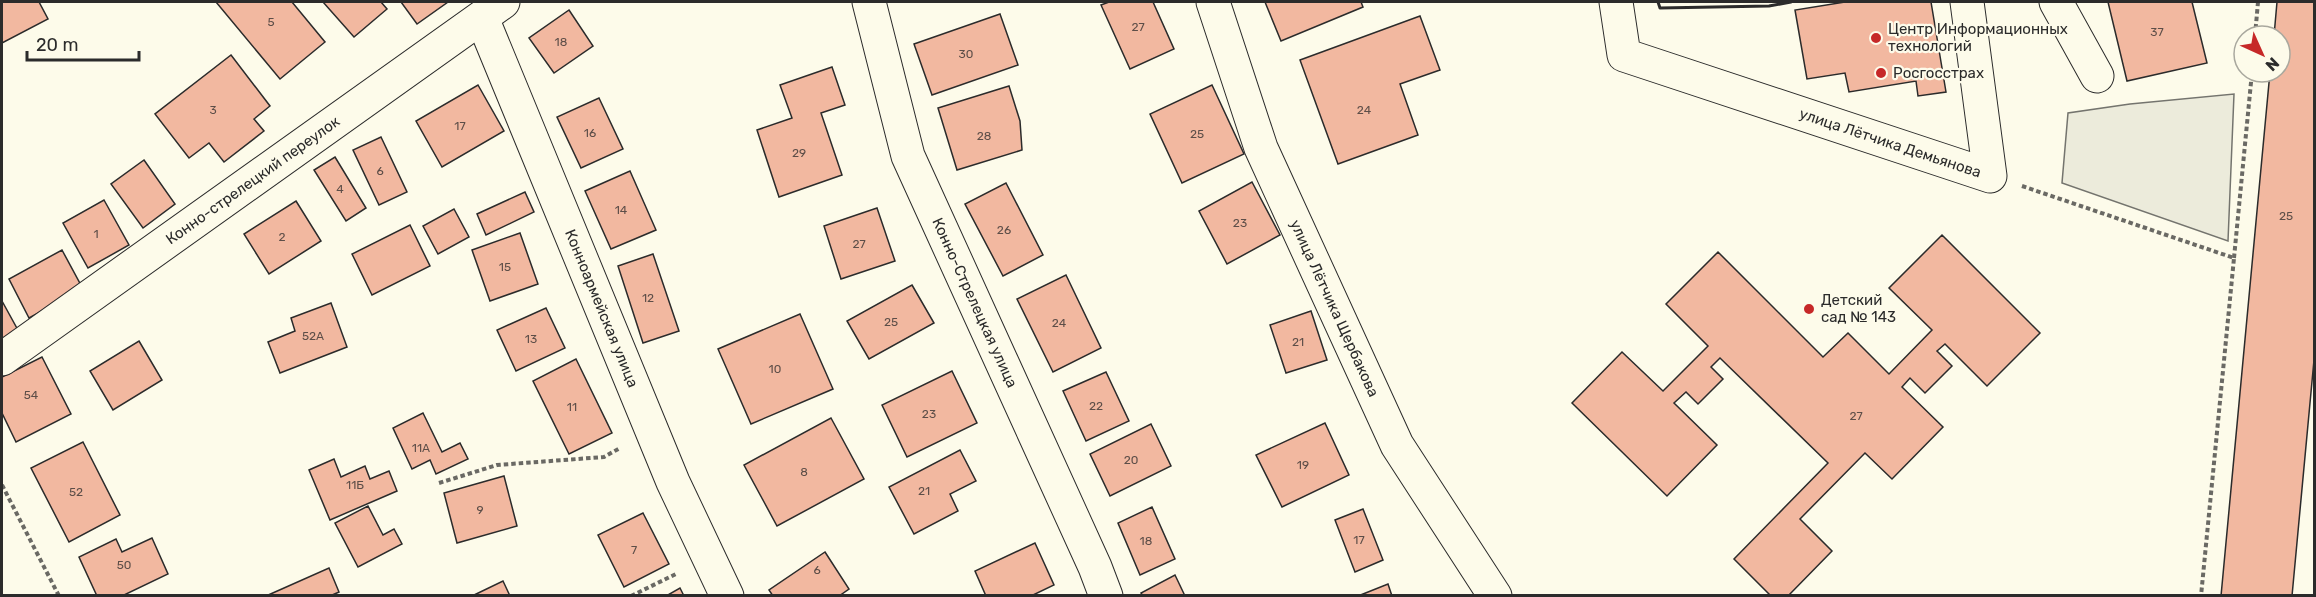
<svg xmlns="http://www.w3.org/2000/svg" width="2316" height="597" font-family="Rubik,sans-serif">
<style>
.green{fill:#ecebdb;stroke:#74746e;stroke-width:1.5}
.building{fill:#f2b8a0;stroke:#2b2b2b;stroke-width:1.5}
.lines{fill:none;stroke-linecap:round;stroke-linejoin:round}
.minor-casing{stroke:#2b2b2b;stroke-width:35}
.path{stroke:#6a6964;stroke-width:4;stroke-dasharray:4.5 3;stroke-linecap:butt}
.minor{stroke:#fdfbea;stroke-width:33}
.wall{stroke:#2b2b2b;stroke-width:3}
.poi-dot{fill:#c62828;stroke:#fdfbea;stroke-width:2}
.labels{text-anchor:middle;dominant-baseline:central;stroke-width:4.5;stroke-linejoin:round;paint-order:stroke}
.number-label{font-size:12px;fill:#5d4e48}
.poi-label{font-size:15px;fill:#2b2b2b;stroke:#fdfbea;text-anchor:start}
.street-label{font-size:15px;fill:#2b2b2b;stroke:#fdfbea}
</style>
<rect width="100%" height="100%" fill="#fdfbea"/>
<polygon class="green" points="2234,94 2228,241 2062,183 2068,113 2130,104"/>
<g class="building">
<polygon points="2,2 39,2 48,19 2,43"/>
<polygon points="216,2 292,2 325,42 280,79"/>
<polygon points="323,2 381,2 387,9 354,37"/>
<polygon points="401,2 448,2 417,24"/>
<polygon points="1109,2 1153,2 1174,49 1130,69 1101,5"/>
<polygon points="1265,2 1361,2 1363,7 1281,41"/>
<polygon points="1845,2 1931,2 1946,92 1918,96 1916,81 1849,92 1845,73 1807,79 1795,10"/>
<polygon points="2108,2 2192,2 2207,63 2127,81"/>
<polygon points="2277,2 2314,2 2314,360 2292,596 2221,596 2270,72 2280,72 2280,36 2274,36"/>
<polygon points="569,10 593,46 554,73 529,38"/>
<polygon points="1000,14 1018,65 932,95 914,44"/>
<polygon points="1420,16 1440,70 1400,84 1418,135 1338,164 1300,60"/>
<polygon points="231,55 270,106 254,119 264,131 224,162 209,143 189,158 155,114"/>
<polygon points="832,67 845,105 821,113 842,175 779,197 757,130 792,118 780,85"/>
<polygon points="478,85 504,131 442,167 416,121"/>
<polygon points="1212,85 1244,154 1182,183 1150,114"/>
<polygon points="1009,86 1020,121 1022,150 957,170 938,108"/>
<polygon points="599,98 623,149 581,168 557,117"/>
<polygon points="381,137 407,192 379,205 353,150"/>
<polygon points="335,157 366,208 346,221 314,170"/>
<polygon points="144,160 175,204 143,228 111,184"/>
<polygon points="630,171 656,230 611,249 585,191"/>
<polygon points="1252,182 1280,235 1227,264 1199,211"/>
<polygon points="1006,183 1043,255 1003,276 965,204"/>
<polygon points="525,192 534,212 486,235 477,214"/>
<polygon points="104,200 129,245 88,268 63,223"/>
<polygon points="296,201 321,241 269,274 244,234"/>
<polygon points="877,208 895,261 841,279 824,226"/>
<polygon points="454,209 469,237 438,254 423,226"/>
<polygon points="410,225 430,266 372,295 352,254"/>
<polygon points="520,233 538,284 490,301 472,250"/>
<polygon points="1942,235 2040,333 1987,386 1945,344 1937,351 1952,366 1925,393 1910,378 1902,387 1943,427 1892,479 1865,453 1800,519 1832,551 1788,596 1771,596 1734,559 1828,463 1720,358 1711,367 1723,379 1698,404 1686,392 1674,403 1717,445 1667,496 1572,403 1622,352 1663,391 1708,346 1666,304 1718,252 1823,357 1848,333 1889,374 1932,330 1889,288"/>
<polygon points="62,250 83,289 29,318 9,279"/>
<polygon points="653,254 679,331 643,343 618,266"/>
<polygon points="1066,275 1101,348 1053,372 1017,299"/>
<polygon points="912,285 934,323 869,359 847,321"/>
<polygon points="2,301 19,332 2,342"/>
<polygon points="331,303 347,347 280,373 268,342 295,331 291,318"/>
<polygon points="546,308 565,348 516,371 497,330"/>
<polygon points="1311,311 1327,360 1286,373 1270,325"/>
<polygon points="800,314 833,389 751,424 718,349"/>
<polygon points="139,341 162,380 113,410 90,371"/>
<polygon points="42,357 71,414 16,442 2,413 2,377"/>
<polygon points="576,359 612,433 569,454 533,381"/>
<polygon points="952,371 977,423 907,457 882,405"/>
<polygon points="1106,372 1129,421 1086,441 1063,391"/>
<polygon points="423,413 442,452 460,443 468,459 436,474 430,460 412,469 393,428"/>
<polygon points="831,418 864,479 777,526 744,465"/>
<polygon points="1325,423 1349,475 1282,507 1256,455"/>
<polygon points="1151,424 1171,466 1110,496 1090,454"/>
<polygon points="83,442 120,515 69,542 31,468"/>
<polygon points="960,450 976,481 950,494 958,511 914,534 889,487"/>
<polygon points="334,459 341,477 365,466 370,479 389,471 397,491 330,520 309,470"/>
<polygon points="504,476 517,526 457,543 444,493"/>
<polygon points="368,506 383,535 394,529 402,544 358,567 335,523"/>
<polygon points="1152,507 1175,559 1140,575 1118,523"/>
<polygon points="1363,509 1383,560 1355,572 1335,520"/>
<polygon points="643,513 669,564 624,587 598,535"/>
<polygon points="152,538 168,574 122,596 97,596 79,557 116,539 122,552"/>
<polygon points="1035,543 1054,585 1031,596 986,596 975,571"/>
<polygon points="825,552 849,589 839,596 773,596 769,590"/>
<polygon points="329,568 339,592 330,596 266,596"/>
<polygon points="1175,575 1185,596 1143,596 1141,593"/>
<polygon points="503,581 510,596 472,596"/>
<polygon points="1388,584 1392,596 1358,596"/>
<polygon points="680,588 684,596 666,596"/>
</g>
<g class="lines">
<g class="minor-casing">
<g id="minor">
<path id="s1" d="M869,2L908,156L1095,567L1106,596"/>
<path id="s2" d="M1213,2L1261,148L1397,445L1495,596"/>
<path id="s3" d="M1616,2L1624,55L1990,176L1967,2"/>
<polyline points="2056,2 2097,76"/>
<path id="s4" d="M482,18L673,482L727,596"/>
<path id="s5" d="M2,359L503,2"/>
</g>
</g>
<g class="path">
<polyline points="2255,36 2258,2"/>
<polyline points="2022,186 2234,258 2201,596"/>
<polyline points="2234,258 2252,72"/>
<polyline points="439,483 497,465 604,457 620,448"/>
<polyline points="2,485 59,596"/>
<polyline points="631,596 676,574"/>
</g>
<use href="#minor" class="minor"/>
<polyline class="wall" points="1658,2 1660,8 1769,6 1791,2"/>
</g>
<g class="poi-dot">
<circle cx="1876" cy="38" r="6"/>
<circle cx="1881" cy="73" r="6"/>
<circle cx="1809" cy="309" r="6"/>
</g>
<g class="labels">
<g class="number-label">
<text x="271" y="22">5</text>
<text x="1138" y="27">27</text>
<text x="2157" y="32">37</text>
<text x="561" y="42">18</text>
<text x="966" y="54">30</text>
<text x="213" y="110">3</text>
<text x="1364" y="110">24</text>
<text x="460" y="126">17</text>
<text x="590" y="133">16</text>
<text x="1197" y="134">25</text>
<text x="984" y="136">28</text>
<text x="799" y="153">29</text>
<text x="380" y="171">6</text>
<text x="340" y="189">4</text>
<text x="621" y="210">14</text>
<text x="2286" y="216">25</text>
<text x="1240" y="223">23</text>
<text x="1004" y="230">26</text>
<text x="96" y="234">1</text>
<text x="282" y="237">2</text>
<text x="859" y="244">27</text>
<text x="505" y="267">15</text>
<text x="648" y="298">12</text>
<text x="891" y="322">25</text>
<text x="1059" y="323">24</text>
<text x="313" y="336">52А</text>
<text x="531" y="339">13</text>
<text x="1298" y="342">21</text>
<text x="775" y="369">10</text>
<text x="31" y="395">54</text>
<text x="1096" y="406">22</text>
<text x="572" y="407">11</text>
<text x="929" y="414">23</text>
<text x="1856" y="416">27</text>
<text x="421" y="448">11А</text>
<text x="1131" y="460">20</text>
<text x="1303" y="465">19</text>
<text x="804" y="472">8</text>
<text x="355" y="485">11Б</text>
<text x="924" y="491">21</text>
<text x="76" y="492">52</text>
<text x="480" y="510">9</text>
<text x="1359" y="540">17</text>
<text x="1146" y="541">18</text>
<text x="634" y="550">7</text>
<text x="124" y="565">50</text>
<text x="817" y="570">6</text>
</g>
<g class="poi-label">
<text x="1888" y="29">Центр Информационных<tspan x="1888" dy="17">технологий</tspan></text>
<text x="1893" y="73">Росгосстрах</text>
<text x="1821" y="300">Детский<tspan x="1821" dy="17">сад № 143</tspan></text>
</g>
<g class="street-label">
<text stroke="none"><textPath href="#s3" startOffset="334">улица Лётчика Демьянова</textPath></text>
<text stroke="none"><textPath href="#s5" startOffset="308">Конно-стрелецкий переулок</textPath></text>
<text stroke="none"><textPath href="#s1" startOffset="320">Конно-Стрелецкая улица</textPath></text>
<text stroke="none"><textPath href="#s4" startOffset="314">Конноармейская улица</textPath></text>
<text stroke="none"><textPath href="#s2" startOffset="330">улица Лётчика Щербакова</textPath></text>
</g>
</g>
<rect width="2316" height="597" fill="none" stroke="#2b2b2b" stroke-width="6"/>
<g transform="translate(2262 54) rotate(135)"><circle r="28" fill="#fdfbea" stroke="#a9a89e" stroke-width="1.5"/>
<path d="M0-4.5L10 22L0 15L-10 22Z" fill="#c62828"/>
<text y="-9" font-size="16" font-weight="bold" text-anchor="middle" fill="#2b2b2b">N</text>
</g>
<path d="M27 51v9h112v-9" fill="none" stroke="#2b2b2b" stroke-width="3"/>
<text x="36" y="51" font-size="18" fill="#2b2b2b" stroke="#fdfbea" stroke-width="4.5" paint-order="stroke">20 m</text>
</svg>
